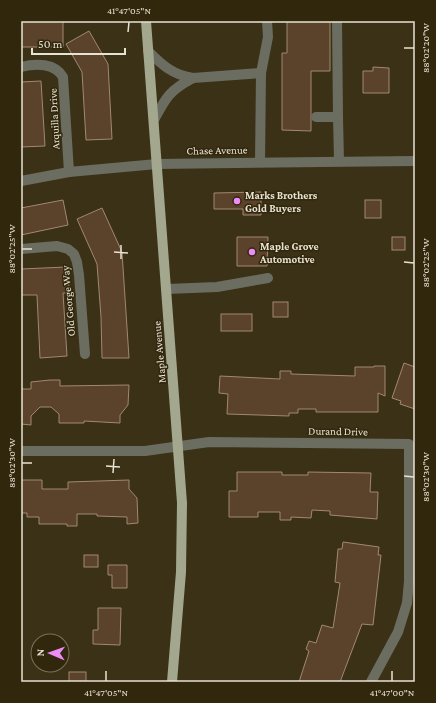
<svg xmlns="http://www.w3.org/2000/svg" width="436" height="703" font-family="'Crimson Pro',serif">
<style>
.building{fill:#5b422a;stroke:#a18873}
.lines{fill:none;stroke-linecap:round;stroke-linejoin:round}
.minor{stroke:#6b6d61;stroke-width:10}
.major{stroke:#a3a78d;stroke-width:10}
.ticks{fill:none;stroke:#e8e2d2;stroke-width:1.5}
.poi-dot{fill:#ed8cf9;stroke:#31270d;stroke-width:1.5}
.labels{text-anchor:middle;dominant-baseline:central;stroke-width:3;stroke-linejoin:round;paint-order:stroke}
.street-label{font-size:11px;fill:#e8e2d2;stroke:#31270d}
.poi-label{font-size:11px;font-weight:bold;fill:#e8e2d2;stroke:#31270d;text-anchor:start}
.neatline{fill:none;stroke:#e8e2d2;stroke-width:1.5}
.ticks-label{font-size:10px;text-anchor:middle;fill:#e8e2d2}
</style>
<rect width="100%" height="100%" fill="#3b3117"/>
<g class="building">
<rect x="21" y="21" width="42" height="26"/>
<polygon points="287,21 330,21 330,71 311,71 311,131 282,130 282,53 287,53"/>
<polygon points="89,31 108,64 112,139 86,140 82,72 66,44"/>
<polygon points="373,67 389,68 389,93 363,93 363,71 373,71"/>
<polygon points="41,81 45,146 21,147 21,82"/>
<polygon points="261,192 261,215 243,215 243,209 214,209 214,193"/>
<polygon points="63,200 68,225 21,235 21,208"/>
<rect x="365" y="200" width="16" height="18"/>
<polygon points="102,208 122,252 129,358 102,358 101,317 97,264 77,219"/>
<polygon points="237,237 268,237 267,266 237,266"/>
<rect x="392" y="237" width="13" height="13"/>
<polygon points="66,267 70,293 63,293 67,356 40,358 37,295 21,295 21,269"/>
<rect x="273" y="302" width="15" height="15"/>
<rect x="221" y="314" width="31" height="17"/>
<polygon points="404,363 415,367 415,409 400,404 401,401 392,398"/>
<polygon points="374,366 385,366 385,396 378,393 378,412 316,412 316,409 298,409 298,413 289,413 289,416 227,414 228,394 219,393 220,376 280,379 280,371 291,371 291,374 355,376 355,367 374,367"/>
<polygon points="50,380 60,380 60,386 129,385 128,405 120,415 120,423 84,421 84,423 59,423 59,414 51,407 40,407 31,416 31,425 21,424 21,389 31,389 31,382"/>
<polygon points="237,472 282,472 282,475 308,475 308,472 371,473 370,492 378,492 377,519 330,515 330,511 312,510 311,518 291,517 291,520 280,520 280,512 258,512 258,517 229,517 229,491 237,491"/>
<polygon points="21,480 42,480 42,489 68,489 68,482 129,480 129,489 137,498 138,523 127,524 127,517 97,516 97,514 77,514 77,526 67,526 67,524 39,524 39,517 27,517 27,513 21,513"/>
<polygon points="343,542 379,547 378,555 381,555 373,625 362,624 340,682 299,682 309,651 306,649 309,641 316,643 322,625 333,628 340,583 335,582 338,549 342,549"/>
<rect x="84" y="555" width="14" height="12"/>
<polygon points="108,565 127,565 127,588 112,588 112,575 108,575"/>
<polygon points="98,608 121,608 120,645 93,644 93,630 98,630"/>
<rect x="69" y="672" width="17" height="10"/>
</g>
<g class="lines">
<g class="minor">
<polyline points="337,21 338,117"/>
<path d="M148,51C162,65 173,75 193,78L261,73"/>
<path d="M21,67C36,63 55,63 63,77L69,172"/>
<polyline points="316,117 338,117 339,161"/>
<path d="M154,120C166,97 170,90 193,78"/>
<polyline points="260,162 261,73 268,37 267,21"/>
<polyline points="21,181 69,172 157,164 415,161"/>
<polyline points="21,249 57,246 68,249 74,254 77,262 79,275 85,354"/>
<polyline points="166,289 217,287 268,278"/>
<polyline points="21,451 145,451 209,442 409,444 409,581 407,603 398,632 371,682"/>
</g>
<polyline class="major" points="146,21 182,503 181,572 172,682"/>
</g>
<path class="ticks" d="M128,32L129,22M404,48H414M22,249H32M114,252L128,253M121,259V245M404,262L414,263M22,463H32M106,466L120,467M113,473L114,459M404,476L414,477M106,681V671M392,681V671"/>
<g class="poi-dot">
<circle cx="237" cy="201" r="4"/>
<circle cx="252" cy="252" r="4"/>
</g>
<g class="labels">
<g class="street-label">
<text transform="translate(54 119) rotate(-93)">Arquilla Drive</text>
<text transform="translate(217 150) rotate(-1)">Chase Avenue</text>
<text transform="translate(68 301) rotate(-95)">Old George Way</text>
<text transform="translate(159 352) rotate(-95)">Maple Avenue</text>
<text transform="translate(338 431) rotate(1)">Durand Drive</text>
</g>
<g class="poi-label">
<text x="245" y="195">Marks Brothers<tspan x="245" dy="13">Gold Buyers</tspan></text>
<text x="260" y="246">Maple Grove<tspan x="260" dy="13">Automotive</tspan></text>
</g>
</g>
<rect width="436" height="703" fill="none" stroke="#31270d" stroke-width="44"/>
<g transform="translate(50 653) rotate(272)"><circle r="19" fill="#31270d" stroke="#7a725c"/>
<path d="M0-3L7 15L0 10L-7 15Z" fill="#ed8cf9"/>
<text y="-6" font-size="11" font-weight="bold" text-anchor="middle" fill="#e8e2d2">N</text>
</g>
<path d="M32 48v6h93v-6" fill="none" stroke="#e8e2d2" stroke-width="2"/>
<text x="38" y="48" font-size="12" fill="#e8e2d2" stroke="#31270d" stroke-width="3" paint-order="stroke">50 m</text>
<rect x="22" y="22" width="392" height="659" class="neatline"/>
<g class="ticks-label">
<text x="129" y="14">41°47'05"N</text>
<text transform="translate(425 48) rotate(-90)" y="4">88°02'20"W</text>
<text transform="translate(11 249) rotate(-90)" y="4">88°02'25"W</text>
<text transform="translate(425 263) rotate(-90)" y="4">88°02'25"W</text>
<text transform="translate(11 463) rotate(-90)" y="4">88°02'30"W</text>
<text transform="translate(425 477) rotate(-90)" y="4">88°02'30"W</text>
<text x="106" y="696">41°47'05"N</text>
<text x="392" y="696">41°47'00"N</text>
</g>
</svg>
